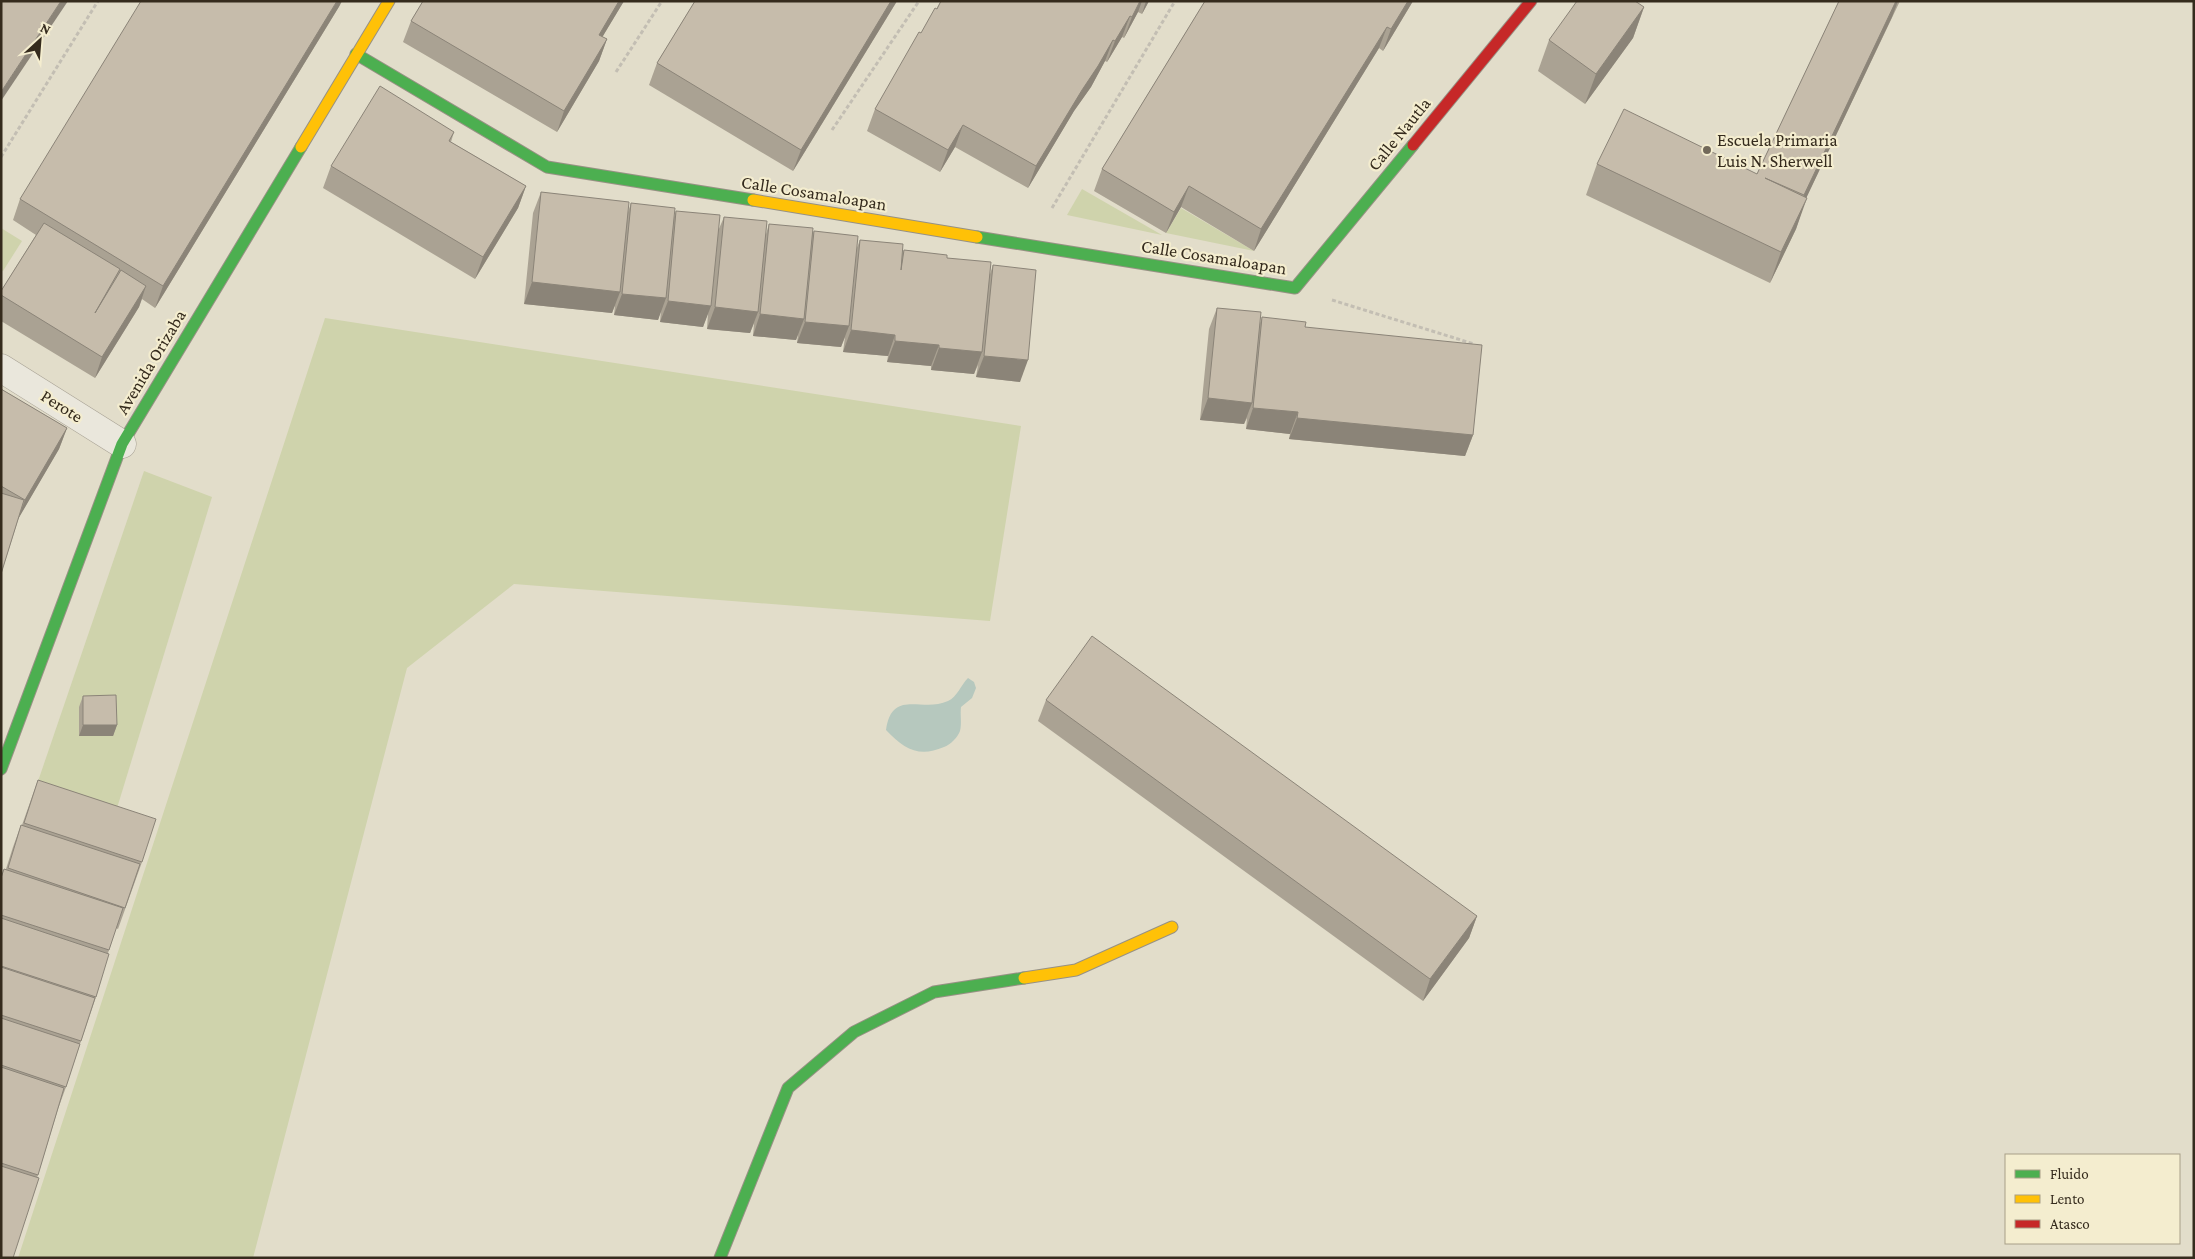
<svg xmlns="http://www.w3.org/2000/svg" width="2195" height="1259" font-family="'Crimson Pro',serif">
<style>
.green{fill:#cfd3ac}
.water{fill:#b6c8be}
.lines{fill:none;stroke-linecap:round;stroke-linejoin:round}
.street-casing{stroke:#a7a194;stroke-width:29}
.fast-casing{stroke:#979184;stroke-width:13}
.slow-casing{stroke:#979184;stroke-width:13}
.jam-casing{stroke:#979184;stroke-width:13}
.path{stroke:#c3beb3;stroke-width:3;stroke-dasharray:4 2.5;stroke-linecap:butt}
.street{stroke:#eae7dc;stroke-width:28}
.fast{stroke:#4caf50;stroke-width:11}
.slow{stroke:#ffc107;stroke-width:11}
.jam{stroke:#c62828;stroke-width:11}
.wall{fill:#aaa293}
.shaded-wall{fill:#8b8478}
.building{fill:#c6bcab;stroke:#8b8478}
.poi-dot{fill:#72695a;stroke:#f4edcf;stroke-width:2}
.labels{text-anchor:middle;dominant-baseline:central;stroke-width:4.5;stroke-linejoin:round;paint-order:stroke}
.street-label{font-size:18px;fill:#352b1d;stroke:#f4edcf}
.poi-label{font-size:18px;fill:#352b1d;stroke:#f4edcf;text-anchor:start}
</style>
<rect width="100%" height="100%" fill="#e2ddca"/>
<g class="green">
<polygon points="1082,189 1162,235 1067,215"/>
<polygon points="1181,208 1254,251 1166,233"/>
<polygon points="1,228 22,241 3,271 1,270"/>
<polygon points="325,318 1021,426 990,621 514,584 407,668 253,1258 18,1258"/>
<polygon points="144,471 212,497 114,818 34,793"/>
</g>
<path class="water" d="M968,678L974,682L976,688L972,698L961,707C960,714 962,724 960,731C958,737 950,745 944,747C919,758 904,749 886,730C892,688 922,713 948,701C957,697 961,685 968,678Z"/>
<g class="lines">
<g class="street-casing">
<polyline id="street" points="1,368 122,444"/>
</g>
<g class="fast-casing">
<g id="fast">
<polyline points="356,54 547,167 753,200"/>
<polyline points="977,237 1295,288 1413,145"/>
<polyline points="1,769 122,444 301,147"/>
<polyline points="720,1258 788,1088 854,1032 934,992 1024,978"/>
</g>
</g>
<g class="slow-casing">
<g id="slow">
<polyline points="301,147 389,1"/>
<polyline points="753,200 977,237"/>
<polyline points="1024,978 1076,970 1172,927"/>
</g>
</g>
<g class="jam-casing">
<polyline id="jam" points="1413,145 1531,1"/>
</g>
<g class="path">
<polyline points="616,72 662,1"/>
<polyline points="832,130 919,1"/>
<polyline points="1,157 98,1"/>
<polyline points="1052,208 1175,1"/>
<polyline points="1332,300 1474,344"/>
</g>
<use href="#street" class="street"/>
<use href="#fast" class="fast"/>
<use href="#slow" class="slow"/>
<use href="#jam" class="jam"/>
</g>
<g class="wall">
<polygon points="423,1 624,1 602,37 607,39 599,61 557,132 403,42 411,21"/>
<polygon points="695,1 897,1 793,171 649,85 657,63"/>
<polygon points="941,1 1149,1 1142,14 1138,12 1124,38 1122,37 1107,62 1105,61 1091,87 1074,111 1028,188 955,147 940,172 867,131 875,109"/>
<polygon points="1205,1 1413,1 1383,51 1379,48 1254,251 1181,207 1166,233 1094,191 1102,169"/>
<polygon points="1839,1 1900,1 1806,198 1796,229 1770,283 1586,195 1597,164 1757,174"/>
<polygon points="340,5 155,308 142,299 139,307 95,378 1,321 1,291 36,235 13,220 20,199"/>
<polygon points="1644,7 1633,38 1585,104 1538,71 1549,40"/>
<polygon points="454,132 451,142 526,186 518,208 475,279 323,188 331,166"/>
<polygon points="541,192 628,212 631,203 674,217 676,211 718,231 724,217 766,234 769,224 812,235 814,231 856,250 860,240 902,254 904,250 947,258 990,274 993,265 1020,382 976,377 978,365 974,374 931,370 931,366 887,362 888,356 843,352 845,337 841,347 797,343 798,334 796,340 753,336 754,323 750,333 707,329 708,313 703,327 660,322 661,310 658,320 614,315 615,305 612,313 524,304 533,213"/>
<polygon points="1217,308 1260,323 1262,317 1305,327 1473,435 1465,456 1289,439 1290,434 1246,429 1247,418 1244,424 1200,420 1209,329"/>
<polygon points="1,389 67,428 59,449 19,517 1,574"/>
<polygon points="83,696 117,725 113,736 79,736 79,707"/>
<polygon points="1046,700 1477,916 1469,938 1423,1001 1038,721"/>
<polygon points="38,780 142,862 118,929 116,928 108,953 96,997 80,1044 66,1087 58,1109 37,1178 1,1258 1,877 4,869 6,869 13,847 21,825 22,825"/>
</g>
<g class="shaded-wall">
<polygon points="61,1 68,1 1,101 1,92"/>
<polygon points="337,1 342,1 340,5 155,308 163,286"/>
<polygon points="619,1 624,1 591,56 599,35"/>
<polygon points="891,1 897,1 793,171 801,150"/>
<polygon points="1140,1 1142,1 1138,12 1124,38 1132,17"/>
<polygon points="1146,1 1149,1 1142,14"/>
<polygon points="1408,1 1413,1 1383,51 1391,29"/>
<polygon points="1896,1 1898,1 1892,17 1793,226 1804,195"/>
<polygon points="1644,7 1633,38 1585,104 1596,74"/>
<polygon points="1130,16 1122,37 1107,62 1115,41"/>
<polygon points="1387,27 1379,48 1254,251 1261,229"/>
<polygon points="607,39 599,61 557,132 564,111"/>
<polygon points="1113,40 1105,61 1091,87 1074,111 1028,188 1036,166 1082,90"/>
<polygon points="963,125 955,147 940,172 948,150"/>
<polygon points="526,186 518,208 475,279 483,257"/>
<polygon points="1189,186 1181,207 1166,233 1174,212"/>
<polygon points="1807,198 1796,229 1770,283 1781,252"/>
<polygon points="532,282 620,292 612,313 524,304"/>
<polygon points="146,286 139,307 95,378 102,357"/>
<polygon points="622,294 666,298 658,320 614,315"/>
<polygon points="668,301 711,306 703,327 660,322"/>
<polygon points="715,307 758,312 750,333 707,329"/>
<polygon points="760,314 804,319 796,340 753,336"/>
<polygon points="805,322 849,326 841,347 797,343"/>
<polygon points="851,330 895,335 888,356 843,352"/>
<polygon points="895,341 939,345 931,366 887,362"/>
<polygon points="939,348 982,352 974,374 931,370"/>
<polygon points="984,356 1028,360 1020,382 976,377"/>
<polygon points="1208,398 1252,403 1244,424 1200,420"/>
<polygon points="1253,408 1298,412 1290,434 1246,429"/>
<polygon points="1297,418 1473,435 1465,456 1289,439"/>
<polygon points="67,428 59,449 17,521 25,500"/>
<polygon points="83,725 117,725 113,736 79,736"/>
<polygon points="1477,916 1469,938 1423,1001 1430,979"/>
</g>
<g class="building">
<polygon points="1,1 61,1 1,92"/>
<polygon points="141,1 337,1 163,286 20,199"/>
<polygon points="423,1 619,1 599,35 607,39 564,111 411,21"/>
<polygon points="695,1 891,1 801,150 657,63"/>
<polygon points="941,1 1140,1 1132,17 1130,16 1115,41 1113,40 1098,66 1082,90 1036,166 963,125 948,150 875,109 919,32 921,33 935,8 937,9"/>
<polygon points="1205,1 1408,1 1391,29 1387,27 1261,229 1189,186 1174,212 1102,169"/>
<polygon points="1577,1 1635,1 1644,7 1596,74 1549,40"/>
<polygon points="1839,1 1896,1 1804,195 1765,178 1807,198 1781,252 1597,164 1624,109 1757,174"/>
<polygon points="380,86 454,132 449,141 526,186 483,257 331,166"/>
<polygon points="541,192 629,202 620,292 532,282"/>
<polygon points="631,203 675,208 666,298 622,294"/>
<polygon points="676,211 720,215 711,306 668,301"/>
<polygon points="724,217 767,221 758,312 715,307"/>
<polygon points="44,223 120,269 95,313 121,270 146,286 102,357 1,295 1,291"/>
<polygon points="769,224 813,228 804,319 760,314"/>
<polygon points="814,231 858,236 849,326 805,322"/>
<polygon points="860,240 903,244 901,270 904,250 947,255 947,258 991,262 982,352 939,348 939,345 895,341 895,335 851,330"/>
<polygon points="993,265 1036,270 1028,360 984,356"/>
<polygon points="1217,308 1261,312 1252,403 1208,398"/>
<polygon points="1262,317 1306,322 1305,327 1482,345 1473,435 1297,418 1298,412 1253,408"/>
<polygon points="1,389 67,428 25,500 1,486"/>
<polygon points="1,493 24,500 1,574"/>
<polygon points="1092,636 1477,916 1430,979 1046,700"/>
<polygon points="116,695 117,725 83,725 83,696"/>
<polygon points="38,780 156,819 142,862 24,823"/>
<polygon points="21,825 140,864 125,908 8,868"/>
<polygon points="4,869 123,908 109,950 1,915 1,878"/>
<polygon points="1,918 109,954 96,997 1,966"/>
<polygon points="1,967 95,998 81,1041 1,1015"/>
<polygon points="1,1018 80,1044 66,1087 1,1065"/>
<polygon points="1,1067 64,1088 38,1175 1,1163"/>
<polygon points="1,1166 39,1178 13,1258 1,1258"/>
</g>
<circle class="poi-dot" cx="1707" cy="150" r="5"/>
<g class="labels">
<g class="street-label">
<text transform="translate(1399 134) rotate(-51)">Calle Nautla</text>
<text transform="translate(814 193) rotate(9)">Calle Cosamaloapan</text>
<text transform="translate(1214 257) rotate(9)">Calle Cosamaloapan</text>
<text transform="translate(151 362) rotate(-59)">Avenida Orizaba</text>
<text transform="translate(62 406) rotate(32)">Perote</text>
</g>
<g class="poi-label">
<text x="1717" y="140">Escuela Primaria<tspan x="1717" dy="21">Luis N. Sherwell</tspan></text>
</g>
</g>
<rect width="2195" height="1259" fill="none" stroke="#352b1d" stroke-width="5"/>
<rect x="2005" y="1154" width="175" height="90" fill="#f4edcf" stroke="#a89f88"/>
<rect x="2015" y="1170" width="25" height="8" fill="#4caf50" stroke="#a89f88"/>
<text x="2050" y="1179" font-size="15" fill="#352b1d">Fluido</text>
<rect x="2015" y="1195" width="25" height="8" fill="#ffc107" stroke="#a89f88"/>
<text x="2050" y="1204" font-size="15" fill="#352b1d">Lento</text>
<rect x="2015" y="1220" width="25" height="8" fill="#c62828" stroke="#a89f88"/>
<text x="2050" y="1229" font-size="15" fill="#352b1d">Atasco</text>
<g transform="translate(40 40) rotate(26)" stroke="#f4edcf" stroke-width="4" paint-order="stroke">
<path d="M0-4L9 19L0 12L-9 19Z" fill="#352b1d"/>
<text y="-8" font-size="14" font-weight="bold" text-anchor="middle" fill="#352b1d">N</text>
</g>
</svg>
